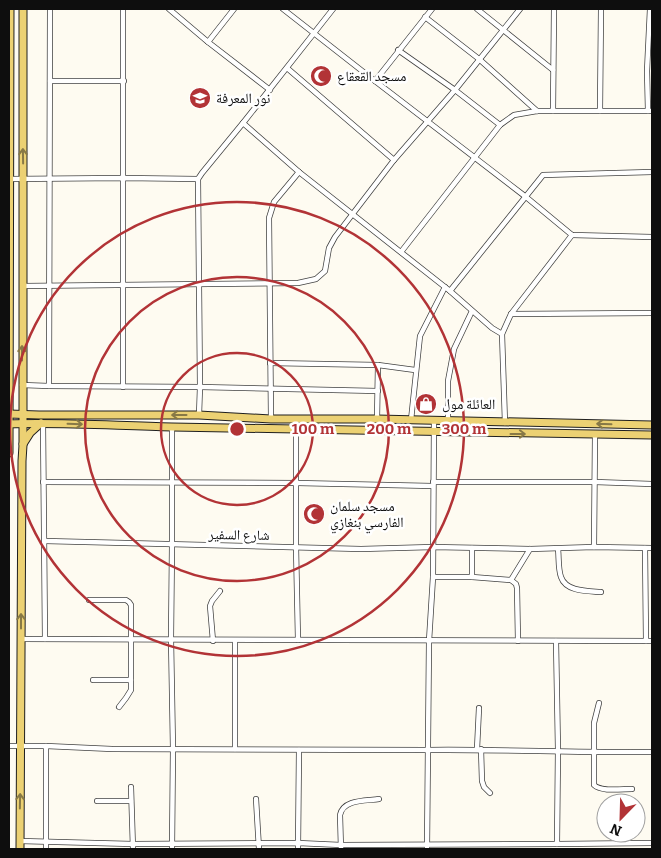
<svg xmlns="http://www.w3.org/2000/svg" width="661" height="858" font-family="Bitter,'Noto Naskh Arabic',serif">
<style>
.lines{fill:none;stroke-linecap:round;stroke-linejoin:round}
.street-casing{stroke:#414141;stroke-width:6}
.primary-casing{stroke:#1f1f1f;stroke-width:9}
.street{stroke:#fff;stroke-width:4.5}
.primary{stroke:#ecd173;stroke-width:7}
.oneway{stroke:#887946}
.ring{fill:none;stroke:#b23336;stroke-width:2.5}
.labels{text-anchor:middle;dominant-baseline:central;stroke-width:5;stroke-linejoin:round;paint-order:stroke}
.poi-label{font-size:14px;fill:#0e0e0e;stroke:#fff;text-anchor:start}
.street-label{font-size:14px;fill:#0e0e0e;stroke:#fff}
.centre{fill:#b23336;stroke:#fff;stroke-width:2.5}
.ring-label{font-size:15px;text-anchor:middle;font-weight:bold;fill:#b23336;stroke:#fff;stroke-width:5;stroke-linejoin:round;paint-order:stroke}
</style>
<rect width="100%" height="100%" fill="#fefbf1"/>
<g class="lines">
<g class="street-casing">
<g id="street">
<polyline points="169,9 208,42 270,90"/>
<polyline points="283,9 375,81 526,197 572,235 652,237"/>
<polyline points="477,9 553,70"/>
<polyline points="425,17 479,59 537,111"/>
<polyline points="208,42 234,9"/>
<polyline points="398,50 455,90 500,125"/>
<polyline points="287,68 394,160"/>
<polyline points="50,81 124,81"/>
<polyline points="375,81 432,9"/>
<polyline points="553,111 554,9"/>
<polyline points="600,111 601,9"/>
<polyline points="648,111 647,71 650,9"/>
<polyline points="243,123 299,172 450,291 543,175 652,172"/>
<polyline points="9,179 124,178 198,179"/>
<polyline points="401,252 500,125 514,115 537,111 652,111"/>
<polyline points="23,286 298,283 316,279 325,271 329,248 335,237 394,160 455,90 520,9"/>
<polyline points="450,291 492,328 502,334"/>
<polyline points="511,314 652,313"/>
<polyline points="270,363 378,365 415,370"/>
<polyline points="22,385 49,386 200,387 378,391"/>
<polyline points="49,386 50,9"/>
<polyline points="123,387 123,9"/>
<polyline points="199,415 200,387 198,179 202,173 243,123 333,9"/>
<polyline points="271,419 269,218 274,202 299,172"/>
<polyline points="296,419 296,547 298,640"/>
<polyline points="377,419 378,365"/>
<polyline points="411,420 420,336 445,287"/>
<polyline points="448,421 448,381 454,349 472,311"/>
<polyline points="43,423 45,639"/>
<polyline points="505,423 502,334 511,314 572,235"/>
<polyline points="172,427 172,545 171,639 173,749 172,849"/>
<polyline points="43,482 297,483 433,486"/>
<polyline points="433,482 595,482 652,484"/>
<polyline points="45,541 361,549 433,547 530,549 594,547 652,548"/>
<polyline points="594,547 595,435"/>
<polyline points="472,548 472,577"/>
<polyline points="645,548 646,641"/>
<path d="M558,549C559,557 558,569 561,577C566,592 588,591 601,592"/>
<polyline points="433,577 472,577 511,580 516,584 517,588 518,641"/>
<polyline points="511,580 530,549"/>
<polyline points="89,600 126,600 129,602 131,605 131,690 126,698 119,707"/>
<polyline points="21,639 652,641"/>
<polyline points="213,641 210,606 212,601 220,591"/>
<polyline points="556,641 558,750 557,844"/>
<polyline points="93,680 131,680"/>
<path d="M599,703L594,723V785C601,792 621,789 632,789"/>
<path d="M9,746H46L112,749L427,750C502,749 577,753 652,752"/>
<polyline points="46,746 46,849"/>
<polyline points="235,749 235,641"/>
<polyline points="477,749 479,708"/>
<polyline points="481,749 482,781 484,787 490,793"/>
<polyline points="131,787 133,849"/>
<polyline points="256,799 259,849"/>
<polyline points="97,801 131,801"/>
<polyline points="20,841 133,844 298,843 341,845 557,844 652,843"/>
<polyline points="298,849 299,750"/>
<path d="M341,849L340,815C343,799 366,801 379,799"/>
<polyline points="427,849 429,641 433,577 434,421"/>
</g>
</g>
<g class="primary-casing">
<g id="primary">
<polyline points="9,414 39,415 199,415 271,419 377,419 652,425"/>
<path d="M9,424C63,422 118,426 172,427C332,430 492,433 652,435"/>
<polyline points="23,444 30,433 41,423"/>
<polyline points="9,453 10,9"/>
<polyline points="20,849 22,461 23,445 23,9"/>
</g>
</g>
<use href="#street" class="street"/>
<use href="#primary" class="primary"/>
</g>
<defs><path id="oneway-shaft" d="M-6 0H5M1.5-3L5.5 0L1.5 3" fill="none" stroke-width="1.6" stroke-linecap="round" stroke-linejoin="round" transform="scale(1.25)"/></defs>
<g class="oneway">
<use href="#oneway-shaft" transform="translate(23 156) rotate(-91)"/>
<use href="#oneway-shaft" transform="translate(22 353) rotate(-90)"/>
<use href="#oneway-shaft" transform="translate(179 415) rotate(-180)"/>
<use href="#oneway-shaft" transform="translate(75 424) rotate(2)"/>
<use href="#oneway-shaft" transform="translate(604 424) rotate(-178)"/>
<use href="#oneway-shaft" transform="translate(518 434)"/>
<use href="#oneway-shaft" transform="translate(21 621) rotate(-90)"/>
<use href="#oneway-shaft" transform="translate(20 801) rotate(-89)"/>
</g>
<g class="ring">
<circle cx="237" cy="429" r="76"/>
<circle cx="237" cy="429" r="152"/>
<circle cx="237" cy="429" r="227"/>
</g>
<defs>
<g id="mosque-disc" transform="scale(1.125)"><circle r="9.5" fill="#b23336" stroke="#fff"/><path d="M3.5-4.9A6 6 0 1 0 3.5 4.9A5 5 0 1 1 3.5-4.9Z" fill="#fff"/></g>
<g id="school-disc" transform="scale(1.125)"><circle r="9.5" fill="#b23336" stroke="#fff"/><path d="M0-5L7-2L0 1L-7-2ZM-4 1L0 2.5L4 1V4Q0 6-4 4Z" fill="#fff"/></g>
<g id="shop-disc" transform="scale(1.125)"><circle r="9.5" fill="#b23336" stroke="#fff"/><path d="M-5-2.5h2.3a2.7 3.5 0 0 1 5.4 0H5L5.5 6h-11ZM-1.5-2.5h3a1.5 2.3 0 0 0-3 0Z" fill="#fff"/></g>
</defs>
<g fill-rule="evenodd">
<use href="#mosque-disc" x="321" y="76"/>
<use href="#school-disc" x="200" y="98"/>
<use href="#shop-disc" x="426" y="404"/>
<use href="#mosque-disc" x="314" y="514"/>
</g>
<g class="labels">
<g class="poi-label">
<text x="337" y="76">مسجد القعقاع</text>
<text x="216" y="98">نور المعرفة</text>
<text x="442" y="404">العائلة مول</text>
<text x="330" y="506">مسجد سلمان<tspan x="330" dy="16">الفارسي بنغازي</tspan></text>
</g>
<g class="street-label">
<text transform="translate(239 535) rotate(1)">شارع السفير</text>
</g>
</g>
<circle cx="237" cy="429" r="8" class="centre"/>
<g class="ring-label">
<text x="313" y="434">100 m</text>
<text x="389" y="434">200 m</text>
<text x="464" y="434">300 m</text>
</g>
<rect width="661" height="858" fill="none" stroke="#0e0e0e" stroke-width="20"/>
<g transform="translate(621 818) rotate(203)"><circle r="24" fill="#ffffff" stroke="#9f9f9f"/>
<path d="M0-4L9 19L0 12L-9 19Z" fill="#b23336"/>
<text y="-8" font-size="14" font-weight="bold" text-anchor="middle" fill="#0e0e0e">N</text>
</g>
</svg>
